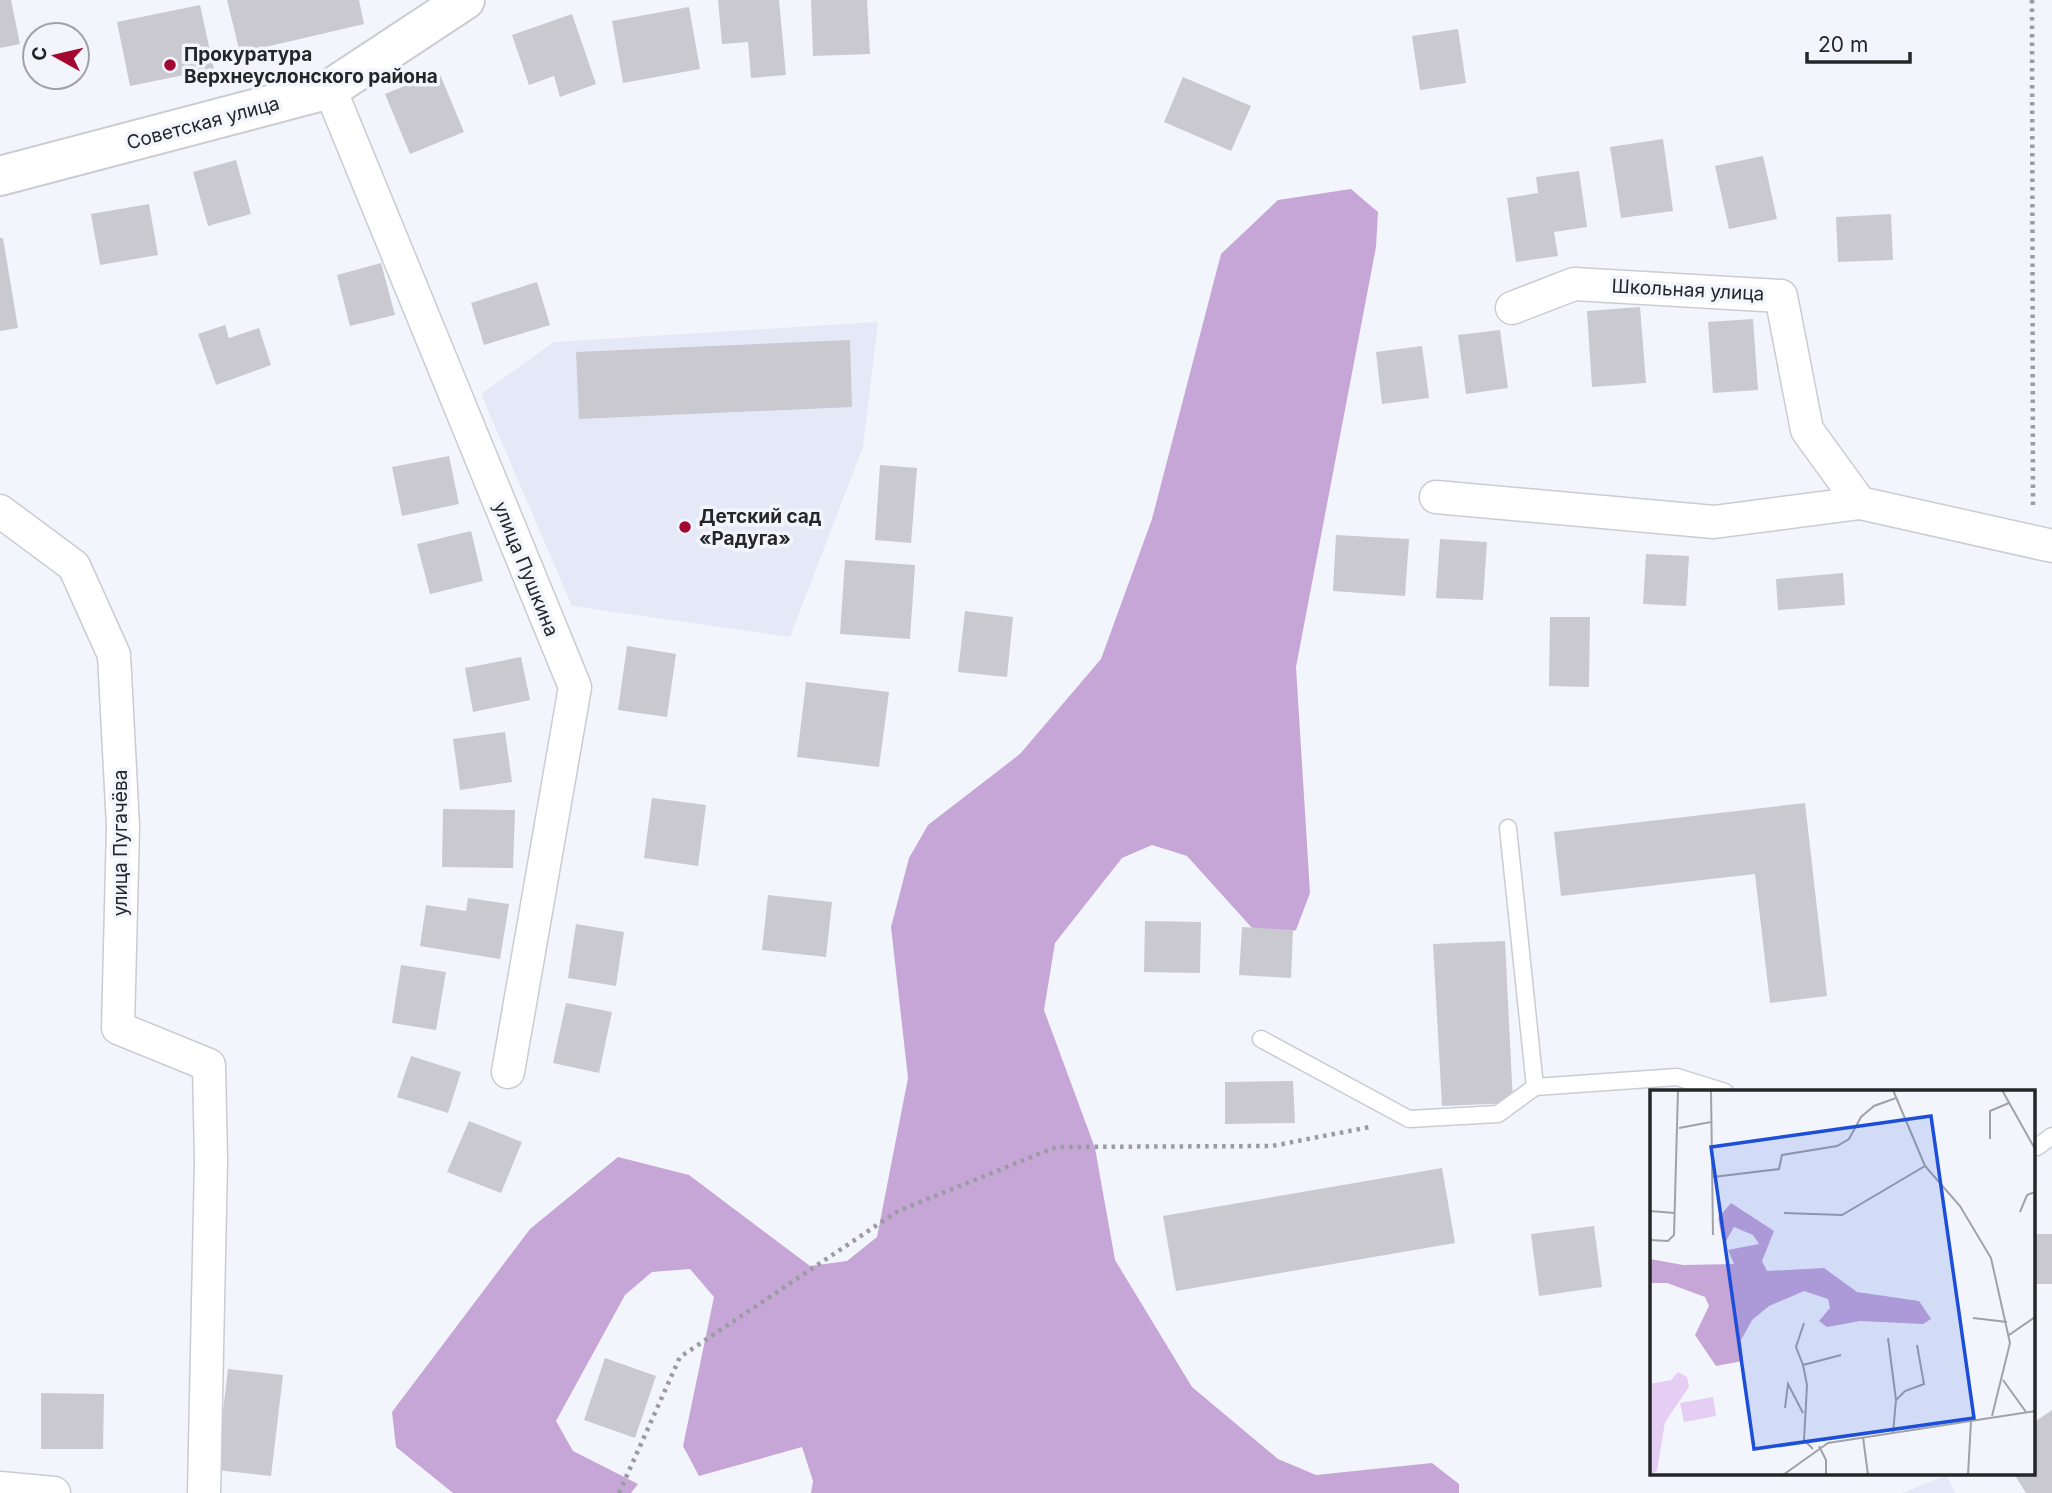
<svg xmlns="http://www.w3.org/2000/svg" width="2052" height="1493" font-family="Inter,sans-serif">
<style>
.built{fill:#e5e9f7}
.forest{fill:#c6a6d7}
.building{fill:#cac9cf}
.lines{fill:none;stroke-linecap:round;stroke-linejoin:round}
.lane-casing{stroke:#caccd2;stroke-width:19}
.street-casing{stroke:#caccd2;stroke-width:35}
.secondary-casing{stroke:#caccd2;stroke-width:42}
.path{stroke:#9a9ca1;stroke-width:4.5;stroke-dasharray:3.5 5;stroke-linecap:butt}
.lane{stroke:#fff;stroke-width:16}
.street{stroke:#fff;stroke-width:32}
.secondary{stroke:#fff;stroke-width:38}
.poi-dot{fill:#a4072f;stroke:#f3f5fc;stroke-width:2.5}
.labels{text-anchor:middle;dominant-baseline:central;stroke-width:7;stroke-linejoin:round;paint-order:stroke}
.poi-label{font-size:19px;font-weight:bold;fill:#252628;stroke:#f3f5fc;text-anchor:start}
.street-label{font-size:19px;fill:#252628;stroke:#f3f5fc}
.inset-road{fill:none;stroke:#a1a2a7;stroke-width:2}
.view{fill:#1d4ed8;fill-opacity:0.15;stroke:#1d4ed8;stroke-width:3.5}
.inset-edge{fill:none;stroke:#252628;stroke-width:3.5}
</style>
<rect width="100%" height="100%" fill="#f3f5fc"/>
<g class="built">
<polygon points="878,322 863,447 790,637 572,606 481,394 554,342"/>
<polygon points="1947,1475 1955,1493 1902,1493"/>
</g>
<polygon class="forest" points="1351,189 1378,212 1376,247 1296,667 1310,893 1296,930 1262,939 1187,856 1152,845 1122,858 1055,943 1044,1010 1095,1148 1115,1260 1192,1387 1278,1459 1316,1475 1432,1463 1459,1484 1459,1493 811,1493 813,1481 802,1447 699,1476 683,1446 714,1297 690,1269 652,1272 625,1295 556,1421 573,1451 638,1484 631,1493 453,1493 396,1447 392,1412 530,1229 618,1157 689,1175 810,1266 847,1261 877,1237 908,1078 891,927 909,858 928,825 1020,754 1101,659 1152,519 1221,254 1278,200"/>
<g class="building">
<polygon points="0,0 11,0 20,44 0,48"/>
<polygon points="227,0 359,0 364,24 240,53"/>
<polygon points="718,0 779,0 786,75 751,78 748,42 722,44"/>
<polygon points="811,0 867,0 870,54 813,56"/>
<polygon points="200,5 214,69 130,86 117,22"/>
<polygon points="689,7 700,69 623,83 612,21"/>
<polygon points="572,14 596,84 560,97 554,76 529,85 512,35"/>
<polygon points="1458,29 1466,83 1420,90 1412,36"/>
<polygon points="439,72 464,132 410,154 385,94"/>
<polygon points="1183,77 1251,106 1231,151 1164,122"/>
<polygon points="1663,139 1673,211 1621,218 1610,147"/>
<polygon points="1763,156 1777,219 1729,229 1715,166"/>
<polygon points="236,160 251,214 208,226 193,172"/>
<polygon points="1579,171 1587,227 1554,232 1558,256 1516,262 1507,198 1538,193 1536,177"/>
<polygon points="149,204 158,255 100,265 91,214"/>
<polygon points="1891,214 1893,260 1838,262 1836,217"/>
<polygon points="0,238 3,238 18,328 0,331"/>
<polygon points="381,263 395,315 350,326 337,275"/>
<polygon points="537,282 550,325 484,345 471,303"/>
<polygon points="1640,307 1646,383 1592,387 1587,311"/>
<polygon points="1753,319 1758,390 1713,393 1708,322"/>
<polygon points="225,325 229,338 259,328 271,365 216,385 198,334"/>
<polygon points="1500,330 1508,388 1466,394 1458,335"/>
<polygon points="850,340 852,407 579,419 576,352"/>
<polygon points="1422,346 1429,398 1382,404 1376,352"/>
<polygon points="449,456 459,504 402,516 392,467"/>
<polygon points="880,465 917,468 911,543 875,540"/>
<polygon points="471,531 483,581 430,594 417,544"/>
<polygon points="1336,535 1409,539 1405,596 1333,591"/>
<polygon points="1440,539 1487,542 1483,600 1436,598"/>
<polygon points="1646,554 1689,556 1686,606 1643,604"/>
<polygon points="845,560 915,565 910,639 840,634"/>
<polygon points="1843,573 1845,605 1778,610 1776,579"/>
<polygon points="965,611 1013,617 1007,677 958,672"/>
<polygon points="1550,617 1590,617 1589,687 1549,686"/>
<polygon points="627,646 676,654 667,717 618,710"/>
<polygon points="521,657 530,700 473,712 465,668"/>
<polygon points="806,682 889,692 879,767 797,757"/>
<polygon points="505,732 512,782 460,790 453,739"/>
<polygon points="652,798 706,805 698,866 644,858"/>
<polygon points="1805,803 1827,996 1770,1003 1755,874 1561,896 1554,832"/>
<polygon points="443,809 515,810 513,868 442,867"/>
<polygon points="768,895 832,902 826,957 762,950"/>
<polygon points="468,898 509,904 500,959 420,946 426,905 466,911"/>
<polygon points="1145,921 1201,922 1200,973 1144,972"/>
<polygon points="576,924 624,932 616,986 568,978"/>
<polygon points="1242,927 1293,930 1291,978 1239,975"/>
<polygon points="1505,941 1513,1103 1442,1106 1433,944"/>
<polygon points="401,965 446,972 436,1030 392,1023"/>
<polygon points="566,1003 612,1012 599,1073 553,1063"/>
<polygon points="411,1056 461,1072 448,1113 397,1097"/>
<polygon points="1293,1081 1295,1123 1225,1124 1225,1082"/>
<polygon points="469,1121 522,1142 501,1193 447,1172"/>
<polygon points="1442,1168 1455,1243 1176,1291 1163,1216"/>
<polygon points="1594,1226 1602,1287 1539,1296 1531,1234"/>
<rect x="2033" y="1234" width="19" height="50"/>
<polygon points="605,1358 656,1376 635,1438 584,1420"/>
<polygon points="228,1369 283,1375 271,1476 216,1470"/>
<polygon points="41,1393 104,1394 103,1449 41,1449"/>
<polygon points="2052,1410 2052,1493 2026,1493 2014,1474 2033,1474 2033,1423"/>
</g>
<g class="lines">
<g class="lane-casing">
<g id="lane">
<polyline points="1508,828 1535,1087 1677,1077 1725,1092"/>
<polyline points="1261,1039 1409,1119 1498,1114 1535,1087"/>
<polyline points="2033,1147 2037,1147 2052,1136"/>
</g>
</g>
<g class="street-casing">
<g id="street">
<polyline points="330,89 575,687 508,1072"/>
<polyline points="1512,308 1574,284 1781,296 1807,430 1860,503 2052,546"/>
<polyline points="1436,497 1714,522 1860,503"/>
<polyline points="0,511 74,566 114,655 123,826 118,1028 209,1065 211,1161 204,1493"/>
<polyline points="0,1488 54,1493"/>
</g>
</g>
<g class="secondary-casing">
<polyline id="secondary" points="0,176 330,89 465,0"/>
</g>
<g class="path">
<polyline points="2032,0 2033,510"/>
<polyline points="619,1493 680,1357 898,1211 1056,1147 1272,1146 1370,1127"/>
</g>
<use href="#lane" class="lane"/>
<use href="#street" class="street"/>
<use href="#secondary" class="secondary"/>
</g>
<g class="poi-dot">
<circle cx="170" cy="65" r="7"/>
<circle cx="685" cy="527" r="7"/>
</g>
<g class="labels">
<g class="poi-label">
<text x="184" y="54">Прокуратура<tspan x="184" dy="22">Верхнеуслонского района</tspan></text>
<text x="699" y="516">Детский сад<tspan x="699" dy="22">«Радуга»</tspan></text>
</g>
<g class="street-label">
<text transform="translate(203 123) rotate(-15)">Советская улица</text>
<text transform="translate(1688 290) rotate(3)">Школьная улица</text>
<text transform="translate(526 569) rotate(68)">улица Пушкина</text>
<text transform="translate(120 843) rotate(-90)">улица Пугачёва</text>
</g>
</g>
<g transform="translate(1650 1090)">
<rect width="385" height="385" fill="#f3f5fc"/>
<path d="M28,282L37,287L39,297L15,332L7,381L0,385V294L21,290ZM63,307L66,326L34,332L30,313Z" fill="#e6cdf3"/>
<path d="M81,113L124,141L112,171L117,181L174,178L207,202L269,211L281,229L273,234L210,231L177,237L169,231L180,218L178,209L154,201L119,216L102,230L91,250L93,271L66,276L45,245L59,216L55,207L17,193H0V169L33,175L84,174L78,160L109,154L103,145L84,137L76,151L72,148L68,128Z" fill="#c6a6d7"/>
<path class="inset-road" d="M61,0L63,145M243,0L275,76L310,116L341,168L360,253L342,326M352,0L385,59M29,38L61,32M340,49V21L359,13M63,87L129,79L132,65L187,56L199,49L211,27L224,16L246,8M0,121L25,123M370,122L377,105L385,102M134,123L192,125L275,76M0,150L18,151L24,145L28,0M323,228L357,232M359,245L385,227M238,248L246,310M153,275L146,257L154,233M353,290L376,322M135,318L138,294L153,323M243,343L246,310L255,301L274,294L267,255M213,347L218,385M169,356L176,370V385M163,359L154,350L157,295L153,275L191,265M133,385L178,353L385,321M318,385L321,331"/>
<path class="view" d="M281,26L324,328L104,359L61,57Z"/>
<rect width="385" height="385" class="inset-edge"/>
</g>
<g transform="translate(56 56) rotate(278)"><circle r="33" fill="#f3f5fc" stroke="#a1a2a7" stroke-width="2"/>
<path d="M0-5L12 26L0 18L-12 26Z" fill="#a4072f"/>
<text y="-10" font-size="19" font-weight="bold" text-anchor="middle" fill="#252628">С</text>
</g>
<path d="M1807 52v10h103v-10" fill="none" stroke="#252628" stroke-width="3.5"/>
<text x="1818" y="52" font-size="21" fill="#252628" stroke="#f3f5fc" stroke-width="5" paint-order="stroke">20 m</text>
</svg>
